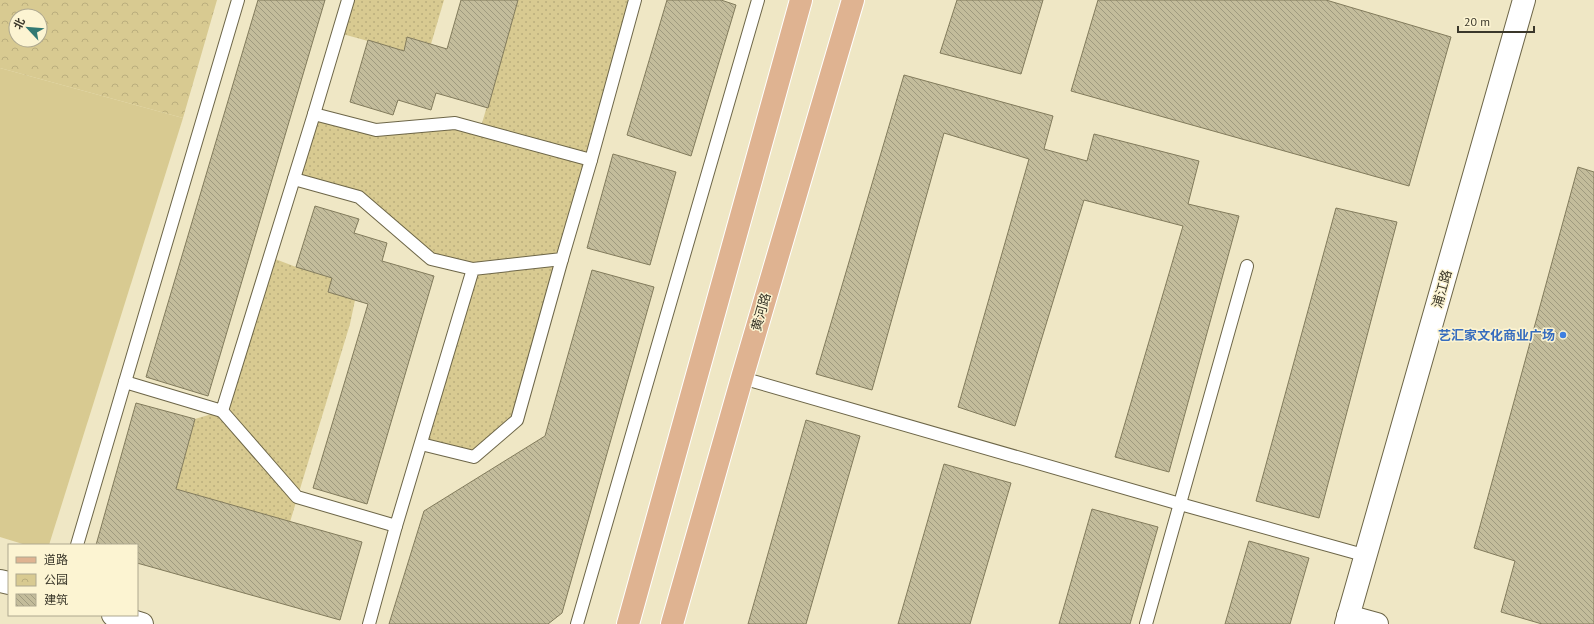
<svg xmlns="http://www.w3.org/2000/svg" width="1594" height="624" font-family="'PT Sans','Noto Sans SC',sans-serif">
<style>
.grass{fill:#d8ca91}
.park{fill:url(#park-crowns);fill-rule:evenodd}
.garden{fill:url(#garden-dots)}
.building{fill:url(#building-back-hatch);stroke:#827b5c}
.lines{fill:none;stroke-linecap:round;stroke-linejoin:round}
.lane-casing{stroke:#6d6648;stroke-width:14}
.street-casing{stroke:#6d6648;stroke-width:24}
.secondary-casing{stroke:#6d6648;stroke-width:24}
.primary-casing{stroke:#fff;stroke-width:24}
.lane{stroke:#fff;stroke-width:12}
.street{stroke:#fff;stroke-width:22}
.secondary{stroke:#fff;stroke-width:22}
.primary{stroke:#dfb391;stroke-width:22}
.shop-dot{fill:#3f7fe0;stroke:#fcf4d2;stroke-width:1.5}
.labels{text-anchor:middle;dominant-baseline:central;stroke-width:3;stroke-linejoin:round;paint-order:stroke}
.street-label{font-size:13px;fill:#3a372a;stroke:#fcf4d2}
.shop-label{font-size:13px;font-weight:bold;fill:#366cbe;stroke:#fcf4d2;text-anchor:end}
</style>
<defs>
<pattern id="park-crowns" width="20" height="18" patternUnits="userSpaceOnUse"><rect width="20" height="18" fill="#d8ca91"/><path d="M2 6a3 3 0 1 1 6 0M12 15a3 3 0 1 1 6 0" fill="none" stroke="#baae7d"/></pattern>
<pattern id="garden-dots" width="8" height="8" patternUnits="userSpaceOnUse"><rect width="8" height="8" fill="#d8ca91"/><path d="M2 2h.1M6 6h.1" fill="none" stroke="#baae7d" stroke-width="1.8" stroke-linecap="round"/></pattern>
<pattern id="building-back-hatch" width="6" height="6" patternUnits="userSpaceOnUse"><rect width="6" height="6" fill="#c3bc9b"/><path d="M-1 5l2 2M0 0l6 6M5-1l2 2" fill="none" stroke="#9f9a7f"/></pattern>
</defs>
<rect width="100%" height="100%" fill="#efe7c5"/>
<polygon class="grass" points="0,68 183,118 49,545 26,545 0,537"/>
<path class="park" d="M0,0H217L183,118L0,68ZM16,16H40V40H16Z"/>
<g class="garden">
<polygon points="348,0 444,0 431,44 408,37 404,51 339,33"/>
<polygon points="518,0 635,0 517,420 474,457 421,444 473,269 431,259 359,197 294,179 314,114 376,130 455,123 480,130"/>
<polygon points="270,257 296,267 332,278 355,300 350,324 290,522 176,489 195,419 222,411"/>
</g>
<g class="building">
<polygon points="258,0 325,0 208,396 146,377"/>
<polygon points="461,0 518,0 488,108 436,93 431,110 398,100 393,115 350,102 368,40 404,51 407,37 447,49"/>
<polygon points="667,0 721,0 736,5 691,156 627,135"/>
<polygon points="957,0 1043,0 1021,74 940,53"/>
<polygon points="1098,0 1326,0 1451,37 1409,186 1071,91"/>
<polygon points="904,75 1053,116 1044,149 1087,161 1094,134 1199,161 1188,204 1239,216 1169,472 1115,457 1183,226 1084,200 1015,426 958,407 1029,159 944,133 872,390 816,374"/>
<polygon points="613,154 676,172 650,265 587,248"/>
<polygon points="1578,167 1594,172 1594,624 1542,624 1501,612 1515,561 1474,548"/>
<polygon points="315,206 359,219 354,233 387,243 382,261 434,276 367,504 313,488 368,304 328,292 332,278 296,267"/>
<polygon points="1336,208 1397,222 1319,518 1256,501"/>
<polygon points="592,270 654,287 562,613 548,624 389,624 424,511 545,436"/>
<polygon points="136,403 195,419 176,489 362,542 340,620 137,563 137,545 96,545"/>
<polygon points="806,420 860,436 806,624 748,624"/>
<polygon points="944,464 1011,483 970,624 898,624"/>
<polygon points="1092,509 1158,527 1130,624 1059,624"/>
<polygon points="1249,541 1309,558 1290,624 1225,624"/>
</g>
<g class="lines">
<g class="lane-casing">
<g id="lane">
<polyline points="314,114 348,0"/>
<polyline points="591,160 635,0"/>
<polyline points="294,179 359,197 431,259 473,269"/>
<polyline points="742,378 1180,504 1367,556"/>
<polyline points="125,382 238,0"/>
<polyline points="222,411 297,497 396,526"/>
<polyline points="421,444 474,457 517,420 562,259"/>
<polyline points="77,545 125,382 222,411 314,114 376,130 455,123 591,160 562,259 473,269 396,526 369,624"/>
<polyline points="577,624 758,0"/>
<polyline points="1146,624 1247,266"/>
</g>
</g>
<g class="street-casing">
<polyline id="street" points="1348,616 1377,624"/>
</g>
<g class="secondary-casing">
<g id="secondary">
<polyline points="0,581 9,583"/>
<polyline points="113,615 142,624"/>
<polyline points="1346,624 1524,0"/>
</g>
</g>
<g class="primary-casing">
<g id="primary">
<polyline points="628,624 801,0"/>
<polyline points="672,624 742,378 853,0"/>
</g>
</g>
<use href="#lane" class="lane"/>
<use href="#street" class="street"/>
<use href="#secondary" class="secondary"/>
<use href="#primary" class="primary"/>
</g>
<circle class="shop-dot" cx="1563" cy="335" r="4"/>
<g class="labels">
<g class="street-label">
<text transform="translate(1442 289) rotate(-74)">浦江路</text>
<text transform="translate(761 312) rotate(-74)">黄河路</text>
</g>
<g class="shop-label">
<text x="1555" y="335">艺汇家文化商业广场</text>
</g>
</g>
<rect x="8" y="544" width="130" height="72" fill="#fcf4d2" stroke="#aea88f"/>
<rect x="16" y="557" width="20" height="6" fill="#dfb391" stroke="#aea88f"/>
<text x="44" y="564" font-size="12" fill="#3a372a">道路</text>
<rect x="16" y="574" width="20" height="12" fill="url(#park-crowns)" stroke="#aea88f"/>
<text x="44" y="584" font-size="12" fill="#3a372a">公园</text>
<rect x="16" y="594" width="20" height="12" fill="url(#building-back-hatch)" stroke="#aea88f"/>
<text x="44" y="604" font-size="12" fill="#3a372a">建筑</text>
<g transform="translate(28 28) rotate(296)"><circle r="19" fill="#fcf4d2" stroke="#aea88f"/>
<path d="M0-3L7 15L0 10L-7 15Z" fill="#327972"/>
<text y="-6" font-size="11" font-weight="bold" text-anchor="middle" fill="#3a372a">北</text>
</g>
<path d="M1458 26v6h76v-6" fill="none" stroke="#3a372a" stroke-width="2"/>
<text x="1464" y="26" font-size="12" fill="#3a372a" stroke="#fcf4d2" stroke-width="3" paint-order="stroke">20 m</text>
</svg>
